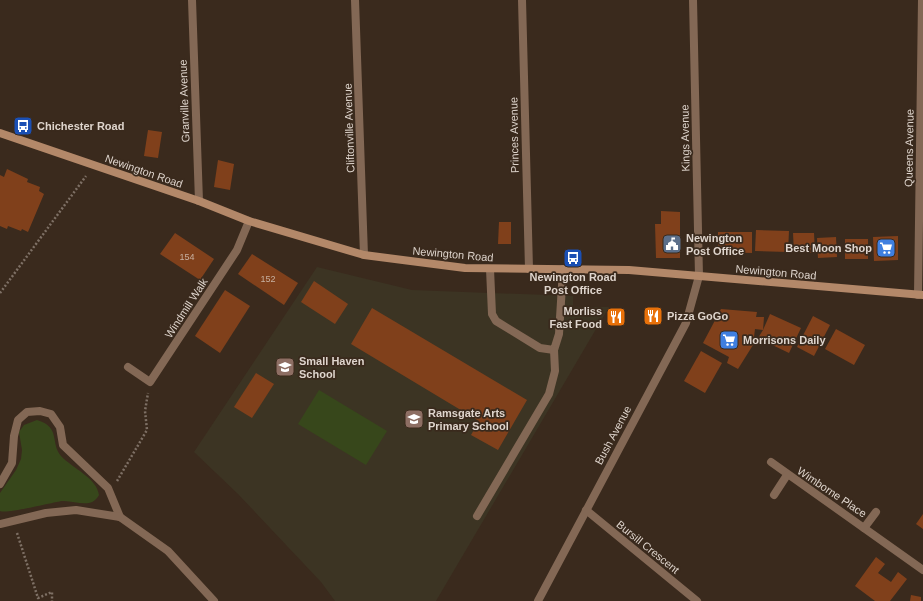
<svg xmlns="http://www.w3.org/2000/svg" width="923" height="601" font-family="Helvetica,sans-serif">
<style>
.education{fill:#3c3423}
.grass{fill:#37471b}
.building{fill:#80401b}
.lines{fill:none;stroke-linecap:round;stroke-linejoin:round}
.path{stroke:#7e7065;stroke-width:2.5;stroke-dasharray:2 2;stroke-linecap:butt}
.service{stroke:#836855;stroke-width:8}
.minor{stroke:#836855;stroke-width:8}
.secondary{stroke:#b38869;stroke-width:8}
.labels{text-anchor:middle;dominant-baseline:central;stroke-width:3.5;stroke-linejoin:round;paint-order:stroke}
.number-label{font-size:9px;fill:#c7b0a0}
.street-label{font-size:11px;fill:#dfd5cd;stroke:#3a2a1d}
.poi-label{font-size:11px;font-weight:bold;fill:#dfd5cd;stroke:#3a2a1d;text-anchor:start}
</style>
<rect width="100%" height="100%" fill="#3a2a1d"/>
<polygon class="education" points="317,267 412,290 573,296 573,307 609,307 436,601 335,601 321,582 238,494 194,452"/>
<g class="grass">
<polygon points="319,390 387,431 366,465 298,424"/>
<path d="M37,420C61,427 50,443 61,456C72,468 97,478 99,495C91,510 75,500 62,501C50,503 7,514 0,511V493L16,470L21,459L22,450L19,432L24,425Z"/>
</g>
<g class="building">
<polygon points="148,130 162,132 158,158 144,156"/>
<polygon points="218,160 234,164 230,190 214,187"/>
<polygon points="7,169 28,179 27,182 40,187 39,191 44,194 28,232 22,229 21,231 8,226 7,229 0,226 0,175 4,177"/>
<polygon points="661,211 680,212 680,258 656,258 655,224 661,224"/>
<polygon points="499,222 511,222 511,244 498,244"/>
<polygon points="756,230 789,231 788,252 755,251"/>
<polygon points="718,232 752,232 752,253 718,252"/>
<polygon points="175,233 214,259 200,280 160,254"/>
<polygon points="793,233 814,233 815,253 794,253"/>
<polygon points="898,236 898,260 874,261 873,237"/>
<polygon points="836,237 837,257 818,258 817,238"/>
<rect x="845" y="239" width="23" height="20"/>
<polygon points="252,254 298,283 284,305 238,274"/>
<polygon points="314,281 348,304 335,324 301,302"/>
<polygon points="225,290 250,306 220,353 195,336"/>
<polygon points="372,308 527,400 498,450 471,435 479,421 351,344"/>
<polygon points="721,309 757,312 756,317 764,317 763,330 770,314 801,328 789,353 758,338 763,330 755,329 753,345 738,369 727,363 729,357 703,343"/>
<polygon points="813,316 830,325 814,356 797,347"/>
<polygon points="836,329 865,345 854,365 825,349"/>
<polygon points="701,351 722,363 705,393 684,381"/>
<polygon points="256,373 274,384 252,418 234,407"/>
<polygon points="923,514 923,529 916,524"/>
<polygon points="876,557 885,564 878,573 891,582 898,572 907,579 890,601 875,601 855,586"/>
<polygon points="911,595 921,597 921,601 910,601"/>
</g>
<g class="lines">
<g class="path">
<polyline points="0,293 86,176"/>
<polyline points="117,481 147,430 145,411 148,393"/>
<polyline points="17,533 38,598 52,592 52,601"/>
</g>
<g class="service">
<polyline points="490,269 492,314 496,321 540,348 554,350 559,334 563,269"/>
<polyline points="477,516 549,394 555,371 554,350"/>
</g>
<g class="minor">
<polyline points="192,0 199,201"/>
<polyline points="355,0 364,255"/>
<polyline points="522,0 529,269"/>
<polyline points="918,295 922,0"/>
<polyline points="128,367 150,382 237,250 249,221"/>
<polyline points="771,462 923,570"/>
<polyline points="0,484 12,463 14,436 18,420 27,412 40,411 51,414 60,427 63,445 108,488 120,517"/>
<polyline points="774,495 787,475"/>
<polyline points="586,510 697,601"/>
<polyline points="0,524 46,513 76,510 120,517 168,551 214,601"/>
<polyline points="864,528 876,512"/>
<polyline points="538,601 686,323 699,276 693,0"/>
</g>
<polyline class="secondary" points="0,133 199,201 249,221 364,255 465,268 629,270 923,295"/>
</g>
<defs>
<g id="bus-square" transform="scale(1)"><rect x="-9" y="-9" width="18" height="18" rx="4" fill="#1a4fb4" stroke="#3a2a1d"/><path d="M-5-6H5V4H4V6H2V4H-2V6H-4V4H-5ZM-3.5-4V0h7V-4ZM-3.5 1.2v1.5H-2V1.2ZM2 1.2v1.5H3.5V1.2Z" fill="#fff"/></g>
<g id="civic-square" transform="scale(1)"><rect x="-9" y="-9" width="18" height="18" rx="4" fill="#5c6f8a" stroke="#3a2a1d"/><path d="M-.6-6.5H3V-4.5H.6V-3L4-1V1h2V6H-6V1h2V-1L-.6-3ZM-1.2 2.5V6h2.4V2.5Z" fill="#fff"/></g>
<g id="supermarket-square" transform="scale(1)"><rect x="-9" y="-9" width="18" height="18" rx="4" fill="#3f7fe0" stroke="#3a2a1d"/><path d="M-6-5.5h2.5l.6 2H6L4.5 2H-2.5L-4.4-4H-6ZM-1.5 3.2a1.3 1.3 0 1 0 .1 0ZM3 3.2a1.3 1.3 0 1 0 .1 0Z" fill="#fff"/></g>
<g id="restaurant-square" transform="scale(1)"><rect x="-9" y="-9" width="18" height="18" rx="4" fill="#e8710a" stroke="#3a2a1d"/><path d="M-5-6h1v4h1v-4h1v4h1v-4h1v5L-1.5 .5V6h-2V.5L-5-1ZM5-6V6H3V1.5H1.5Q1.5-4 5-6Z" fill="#fff"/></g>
<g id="school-square" transform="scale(1)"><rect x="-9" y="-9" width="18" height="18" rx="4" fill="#8d6e63" stroke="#3a2a1d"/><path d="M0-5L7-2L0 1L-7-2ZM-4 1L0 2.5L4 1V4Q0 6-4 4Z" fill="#fff"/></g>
</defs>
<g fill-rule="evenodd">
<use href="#bus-square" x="23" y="126"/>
<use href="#civic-square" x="672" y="244"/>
<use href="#supermarket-square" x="886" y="248"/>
<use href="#bus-square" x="573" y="258"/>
<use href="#restaurant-square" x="653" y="316"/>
<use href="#restaurant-square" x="616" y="317"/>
<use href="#supermarket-square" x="729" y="340"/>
<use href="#school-square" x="285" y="367"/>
<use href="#school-square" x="414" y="419"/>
</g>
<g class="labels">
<g class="number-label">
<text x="187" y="257">154</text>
<text x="268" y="279">152</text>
</g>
<g class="street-label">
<text transform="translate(184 101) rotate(-92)">Granville Avenue</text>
<text transform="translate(349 128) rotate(-92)">Cliftonville Avenue</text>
<text transform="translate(514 135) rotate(-91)">Princes Avenue</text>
<text transform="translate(685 138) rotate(-91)">Kings Avenue</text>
<text transform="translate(909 148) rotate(-89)">Queens Avenue</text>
<text transform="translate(144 171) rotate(19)">Newington Road</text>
<text transform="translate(453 254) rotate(5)">Newington Road</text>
<text transform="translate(776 272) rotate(5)">Newington Road</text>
<text transform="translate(186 308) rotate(-57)">Windmill Walk</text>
<text transform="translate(613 435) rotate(-62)">Bush Avenue</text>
<text transform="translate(832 492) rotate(34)">Wimborne Place</text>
<text transform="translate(648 547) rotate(39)">Bursill Crescent</text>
</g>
<g class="poi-label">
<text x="37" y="126">Chichester Road</text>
<text x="686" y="238">Newington<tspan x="686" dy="13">Post Office</tspan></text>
<text x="872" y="248" text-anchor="end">Best Moon Shop</text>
<text x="573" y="277" text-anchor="middle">Newington Road<tspan x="573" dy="13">Post Office</tspan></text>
<text x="602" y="311" text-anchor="end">Morliss<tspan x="602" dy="13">Fast Food</tspan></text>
<text x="667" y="316">Pizza GoGo</text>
<text x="743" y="340">Morrisons Daily</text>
<text x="299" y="361">Small Haven<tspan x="299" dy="13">School</tspan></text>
<text x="428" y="413">Ramsgate Arts<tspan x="428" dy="13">Primary School</tspan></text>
</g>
</g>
</svg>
